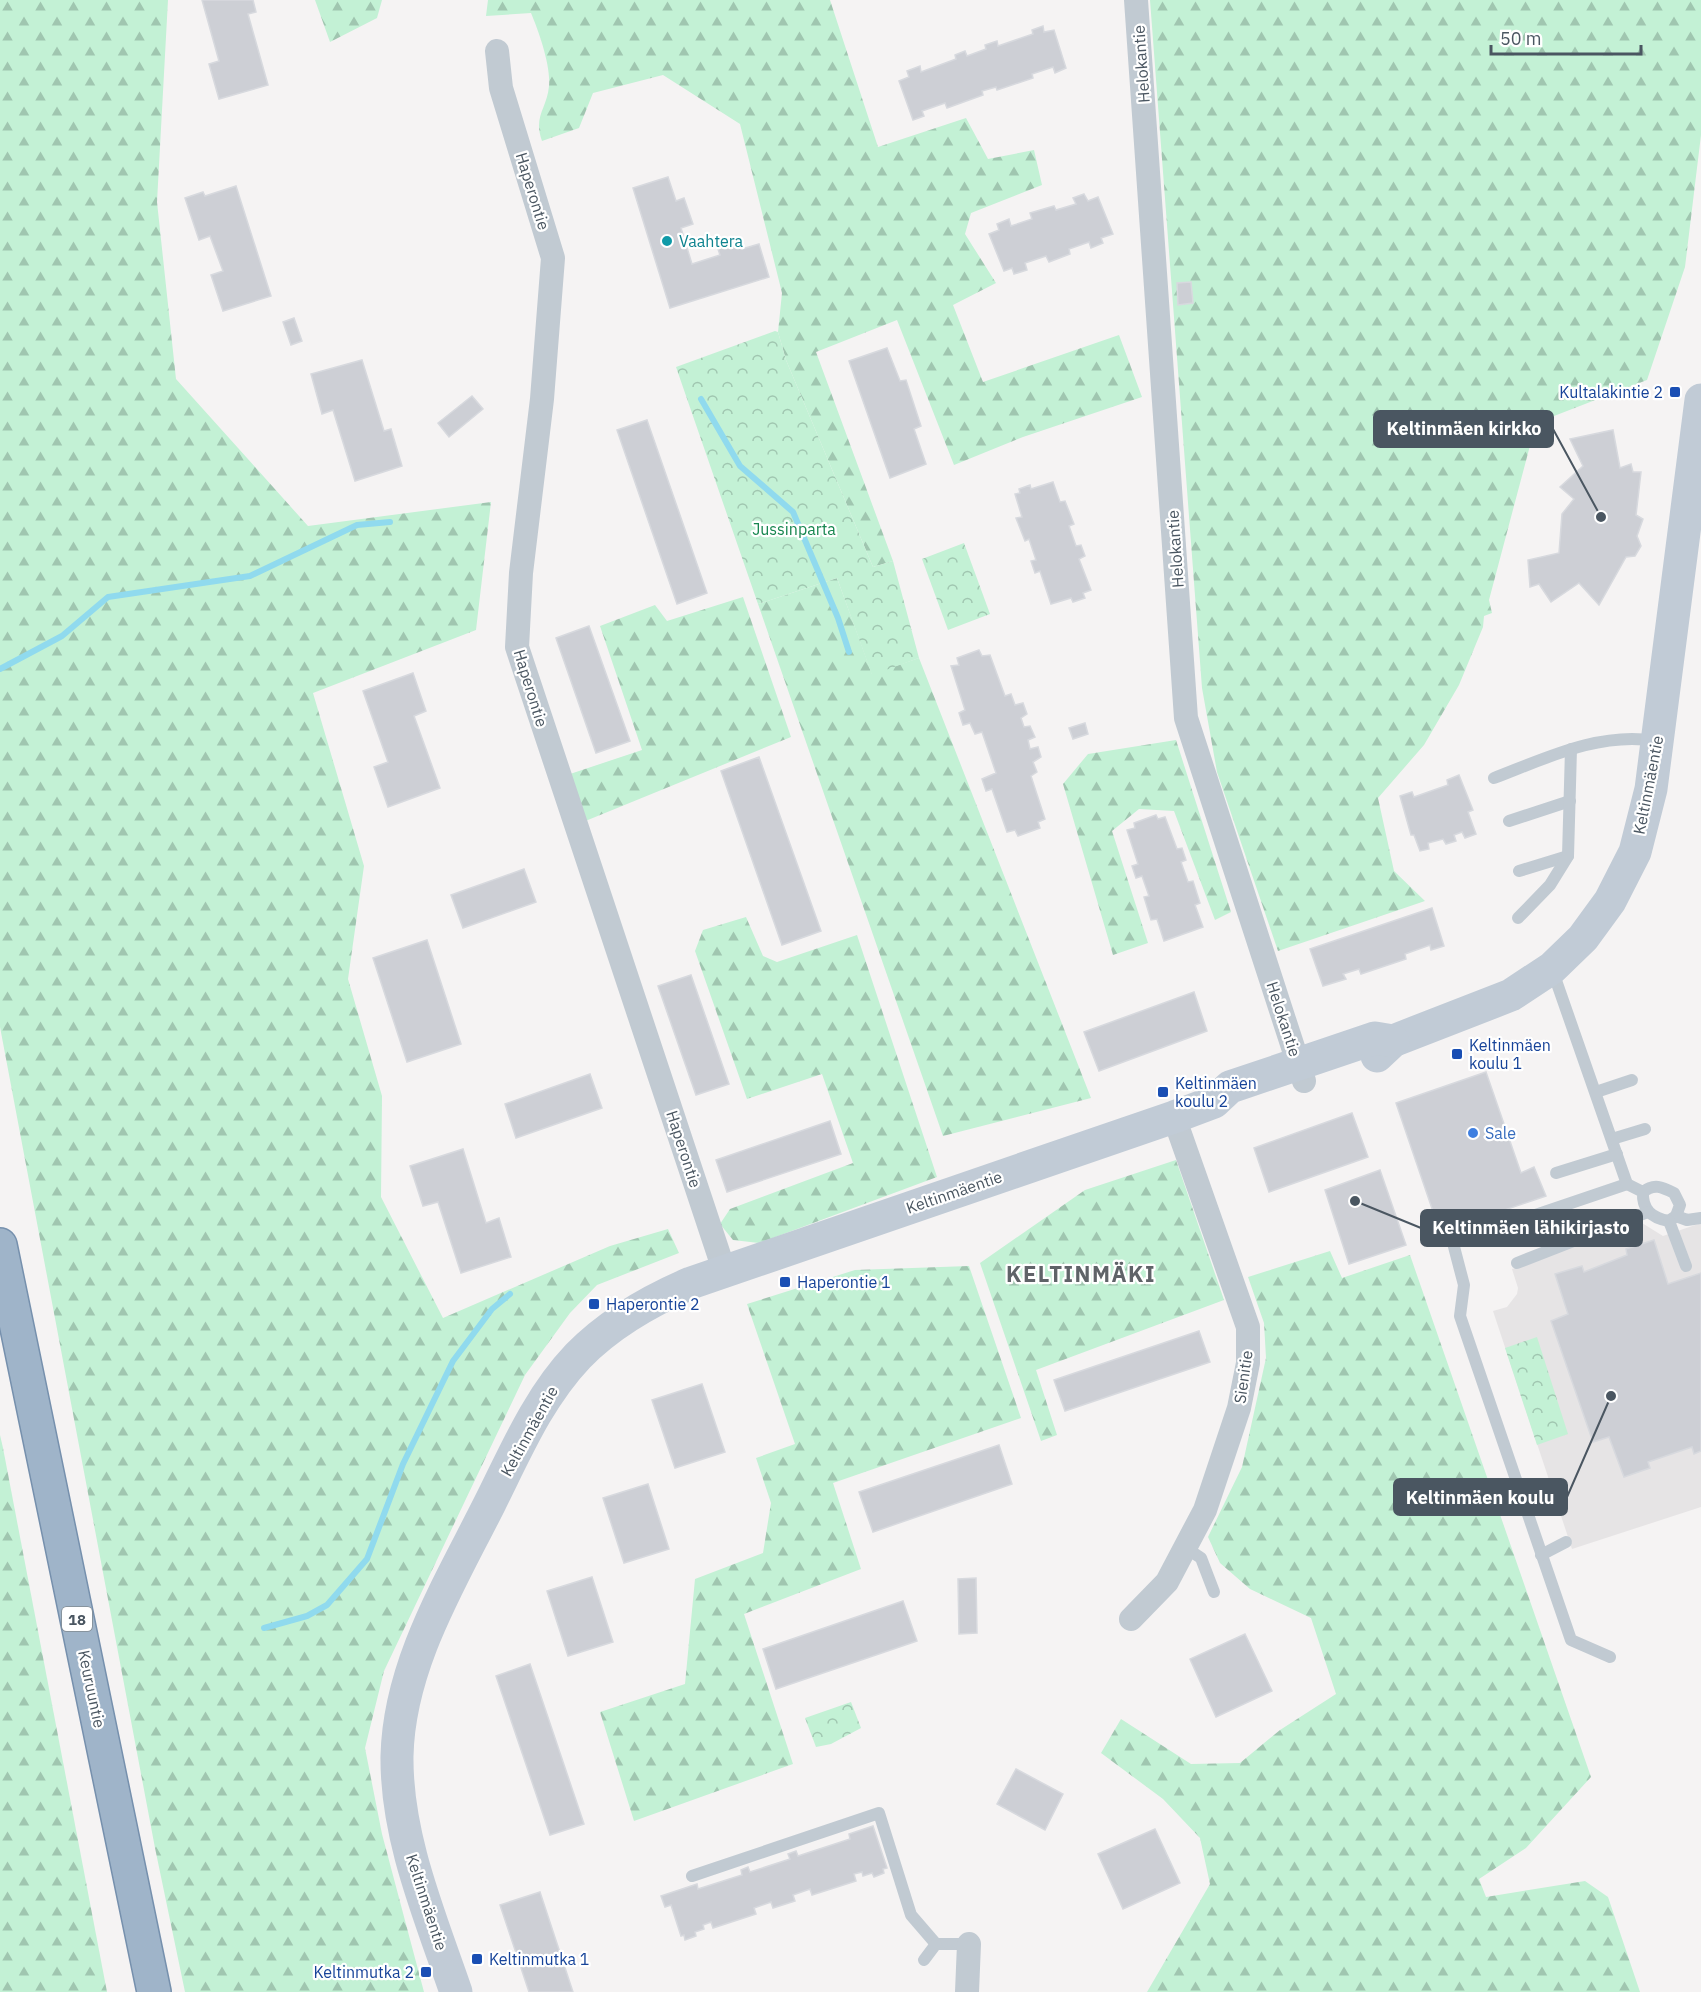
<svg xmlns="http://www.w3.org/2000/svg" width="1701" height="1992" font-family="'IBM Plex Sans',sans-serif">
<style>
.education{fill:#e6e4e5}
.forest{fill:url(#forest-firs)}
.park{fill:url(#park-crowns)}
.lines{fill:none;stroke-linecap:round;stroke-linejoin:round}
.stream{stroke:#90daee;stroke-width:6}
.building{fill:#cdcfd5;stroke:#d7d9de;stroke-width:1.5}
.trunk-casing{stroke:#7690ad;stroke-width:36}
.service{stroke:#c1cad2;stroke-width:12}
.minor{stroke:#c1cad2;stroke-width:24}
.secondary{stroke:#c1cbd6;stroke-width:33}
.trunk{stroke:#9fb4c9;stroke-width:33}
.culture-dot{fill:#0f9aa8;stroke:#fff;stroke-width:2}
.transit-dot{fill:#1a4fb4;stroke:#fff;stroke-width:2}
.shop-dot{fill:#3f7fe0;stroke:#fff;stroke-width:2}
.labels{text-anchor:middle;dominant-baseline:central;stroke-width:4.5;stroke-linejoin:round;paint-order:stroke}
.shield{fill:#fff;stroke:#808990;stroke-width:1.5}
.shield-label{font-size:15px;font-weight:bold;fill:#4a5661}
.street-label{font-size:16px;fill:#4a5661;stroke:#fff}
.culture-label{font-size:16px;fill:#0d838f;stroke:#fff;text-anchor:start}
.transit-label{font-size:16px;fill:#164399;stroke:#fff;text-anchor:start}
.park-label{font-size:16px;fill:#17864f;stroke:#fff}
.shop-label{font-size:16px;fill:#366cbe;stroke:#fff;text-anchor:start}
.district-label{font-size:22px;font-weight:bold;letter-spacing:1.5px;fill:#5f6368;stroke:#fff}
.leader{fill:none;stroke:#4a5661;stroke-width:2}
.callout-dot{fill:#4a5661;stroke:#fff;stroke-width:2}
.callout{fill:#4a5661;stroke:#4a5661;stroke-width:2}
.callout-label{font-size:18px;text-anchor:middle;font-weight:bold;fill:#fff}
</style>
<defs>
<pattern id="forest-firs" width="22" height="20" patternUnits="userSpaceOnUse" patternTransform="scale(1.5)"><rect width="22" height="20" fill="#c3f1d5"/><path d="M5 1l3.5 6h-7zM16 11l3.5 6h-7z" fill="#a0c6b0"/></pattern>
<pattern id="park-crowns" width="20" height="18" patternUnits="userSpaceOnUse" patternTransform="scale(1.5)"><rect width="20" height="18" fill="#c3f1d5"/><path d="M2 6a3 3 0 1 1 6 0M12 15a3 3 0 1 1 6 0" fill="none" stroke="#a0c6b0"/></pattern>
</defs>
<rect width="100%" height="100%" fill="#f5f3f3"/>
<polygon class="education" points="1633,1223 1642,1223 1663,1236 1701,1223 1701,1507 1572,1549 1493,1311 1507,1307 1517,1294 1518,1288 1512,1269"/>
<g class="forest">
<polygon points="0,0 168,0 157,202 176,379 308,526 491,502 476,630 313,693 364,866 348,979 382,1096 381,1197 443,1318 610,1246 668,1229 679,1253 597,1285 570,1313 525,1375 384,1671 365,1748 382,1834 424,1992 185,1992 155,1848 0,1027"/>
<polygon points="315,0 382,0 377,18 330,42"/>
<path d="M488,0H830L878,147L966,118L988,159L1034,150L1042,185L971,213L965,234L996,283L953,305L983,382L1119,335L1142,397L1023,437L954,465L897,320L816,352L893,561L873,567L786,360L778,332L782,293L740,124L663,75L593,93L579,128L542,141C533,116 547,109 549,86C551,66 539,32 531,13L486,16Z"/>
<polygon points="1150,0 1701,0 1701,135 1685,267 1647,380 1536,423 1489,600 1492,613 1484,616 1483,627 1459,685 1424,745 1378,798 1394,871 1425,901 1278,951 1217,772 1202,688"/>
<polygon points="837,578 872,674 919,658 1091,1098 943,1136 758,604"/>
<polygon points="743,597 791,737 583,822 567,775 642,750 600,626 655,605 667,621"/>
<polygon points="1176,740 1231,912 1215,920 1174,811 1139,809 1112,831 1148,943 1113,955 1063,784 1088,754"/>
<polygon points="746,917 763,956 777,962 857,935 937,1177 759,1243 733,1240 720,1224 730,1209 853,1163 822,1074 747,1099 695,951 703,930"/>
<polygon points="1176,1160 1224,1300 1036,1370 1057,1435 1041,1441 980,1263 1085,1190"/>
<polygon points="1330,1251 1342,1278 1410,1255 1591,1777 1526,1848 1479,1879 1486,1897 1585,1881 1608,1897 1640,1992 1147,1992 1210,1884 1200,1838 1163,1799 1101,1753 1121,1719 1191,1764 1240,1763 1280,1730 1336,1694 1311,1618 1250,1589 1220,1563 1208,1537 1242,1467 1266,1358 1264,1323 1248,1277"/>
<polygon points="969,1266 1021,1418 833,1483 861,1569 744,1614 793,1764 634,1821 600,1712 685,1684 695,1579 763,1553 771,1503 756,1458 795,1444 747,1304 855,1270"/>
<polygon points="0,1435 3,1448 107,1992 0,1992"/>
</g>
<g class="park">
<polygon points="775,331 778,332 786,360 873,567 893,561 919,658 872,675 837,578 758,604 676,367"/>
<polygon points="964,543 990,614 948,630 922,559"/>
<polygon points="1537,1337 1568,1434 1537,1445 1505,1348"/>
<polygon points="851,1702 861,1728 831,1744 816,1747 805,1718"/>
</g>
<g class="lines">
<g class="stream">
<polyline points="701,399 740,466 793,512 838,618 849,652"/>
<polyline points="0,669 62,636 108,597 250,576 357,525 390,522"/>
<polyline points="264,1628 307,1616 327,1605 367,1559 403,1464 453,1361 492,1309 510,1294"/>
</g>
</g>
<g class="building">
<polygon points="202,0 253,0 256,12 248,14 268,85 219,99 209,64 219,61"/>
<polygon points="1043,26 1044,32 1054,30 1066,68 1055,73 1053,67 1032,74 1033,78 997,90 996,87 982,91 983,95 947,108 945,103 922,111 924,116 913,120 899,81 909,77 907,71 920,66 921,72 956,59 955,55 965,51 967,56 986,49 985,45 997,41 998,46 1033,34 1032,30"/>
<polygon points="668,177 676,201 684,198 693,224 681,228 692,264 720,255 717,246 739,239 742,249 759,244 769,277 670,308 633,188"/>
<polygon points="236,186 271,296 223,311 211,275 223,271 210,236 199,240 185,198 203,192 205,196"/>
<polygon points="1084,194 1088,201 1098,197 1113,234 1101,238 1103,243 1091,248 1089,242 1069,249 1070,254 1049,262 1046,256 1025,263 1027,270 1014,274 1012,268 1004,271 989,234 999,230 997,224 1009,219 1011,226 1032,219 1030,213 1054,206 1056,210 1076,204 1073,198"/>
<polygon points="1191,282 1193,303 1178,305 1177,283"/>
<polygon points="294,318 302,341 291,345 283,322"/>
<polygon points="887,348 900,381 906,380 921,426 914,429 926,464 890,478 849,361"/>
<polygon points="362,360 384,431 391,429 402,466 355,481 333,410 322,414 311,374"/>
<polygon points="472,396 483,409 449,437 438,423"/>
<polygon points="647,420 707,593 677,604 617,430"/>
<polygon points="1613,430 1620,468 1631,464 1633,472 1641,472 1636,515 1643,519 1637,536 1641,546 1635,556 1626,557 1599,605 1579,583 1551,602 1539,584 1530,587 1528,560 1559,553 1562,514 1574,499 1560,487 1583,466 1570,439"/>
<polygon points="1053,482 1060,502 1065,501 1074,524 1069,526 1076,546 1081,545 1085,556 1079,559 1091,590 1083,593 1085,598 1073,602 1071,598 1051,604 1040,571 1035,573 1031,561 1036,560 1029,539 1025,541 1016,518 1022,517 1015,494 1020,493 1019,489 1030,485 1031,489"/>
<polygon points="589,626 630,741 596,753 556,638"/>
<polygon points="979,650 982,656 990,655 1005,696 1011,694 1015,705 1023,703 1027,714 1021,718 1024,727 1030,726 1035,737 1028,740 1030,749 1038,747 1041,757 1033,762 1037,772 1031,776 1045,819 1038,822 1040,828 1018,836 1015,830 1007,832 992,789 986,791 982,779 996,773 982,732 975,734 970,723 963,725 959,713 965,710 951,666 959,665 957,658"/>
<polygon points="413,673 426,711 414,716 440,788 388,807 374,767 388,762 363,691"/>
<polygon points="1085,723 1088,734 1073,739 1069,728"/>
<polygon points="759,757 821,931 782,945 721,771"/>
<polygon points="1459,775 1473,810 1468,812 1476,834 1465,838 1462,832 1454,835 1456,841 1446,844 1443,839 1428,843 1429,849 1420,851 1414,835 1411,835 1400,796 1412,792 1414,797 1448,785 1447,780"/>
<polygon points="1156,815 1158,819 1165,817 1177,849 1182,848 1186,860 1181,862 1188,882 1193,881 1200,903 1195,905 1203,927 1164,941 1157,919 1151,920 1144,897 1149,896 1142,876 1136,878 1132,866 1138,864 1127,830 1135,828 1134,823"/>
<polygon points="524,869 536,902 463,928 451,895"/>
<polygon points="1432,908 1444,946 1431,950 1430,945 1405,954 1406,959 1361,974 1359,969 1343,974 1346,979 1323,986 1310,949"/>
<polygon points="427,940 461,1044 407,1062 373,958"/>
<polygon points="691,975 729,1084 696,1095 658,986"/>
<polygon points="1194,992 1207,1031 1099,1071 1084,1032"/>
<polygon points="1486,1072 1521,1173 1534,1167 1546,1196 1440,1232 1396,1103"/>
<polygon points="590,1074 602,1108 516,1138 505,1104"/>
<polygon points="1352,1113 1368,1157 1269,1192 1254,1148"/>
<polygon points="830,1121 841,1154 727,1192 716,1160"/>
<polygon points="463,1149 486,1223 499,1218 511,1257 461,1273 438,1202 423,1206 410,1166"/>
<polygon points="1380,1170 1406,1245 1349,1264 1325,1190"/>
<polygon points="1654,1240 1668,1284 1701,1273 1701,1451 1694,1454 1692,1447 1648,1462 1650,1468 1624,1477 1609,1437 1593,1442 1551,1321 1568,1314 1555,1274 1582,1266 1584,1272 1627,1255 1626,1249"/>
<polygon points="1199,1331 1210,1362 1065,1411 1054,1380"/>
<polygon points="702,1384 725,1452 675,1468 652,1400"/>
<polygon points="999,1445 1012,1484 873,1532 859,1492"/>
<polygon points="648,1484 669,1549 624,1563 603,1498"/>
<polygon points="592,1577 613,1642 568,1656 547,1591"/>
<polygon points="976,1578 977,1633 959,1634 958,1579"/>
<polygon points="903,1601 917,1641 776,1689 763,1649"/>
<polygon points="1245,1634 1272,1691 1216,1717 1190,1659"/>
<polygon points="530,1664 584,1824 550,1835 496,1676"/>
<polygon points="1016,1769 1063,1794 1045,1830 997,1804"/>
<polygon points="873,1826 887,1868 883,1869 884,1873 874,1877 872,1873 863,1876 862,1872 854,1874 856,1881 812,1895 810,1889 793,1895 795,1901 773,1908 771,1902 754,1908 756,1914 713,1928 711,1922 703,1925 704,1929 695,1932 696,1936 685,1940 684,1935 681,1936 671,1905 665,1907 661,1896 697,1884 698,1889 742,1875 741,1870 748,1867 750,1872 790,1859 788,1854 796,1851 798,1856 850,1839 849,1834"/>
<polygon points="1155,1829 1180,1883 1123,1909 1098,1854"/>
<polygon points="540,1892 573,1992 529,1992 500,1905"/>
</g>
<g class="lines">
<g class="trunk-casing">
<polyline id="trunk" points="0,1245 154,1992"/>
</g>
<g class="service">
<path d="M1494,778C1544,759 1600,731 1656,741"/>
<polyline points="1509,821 1570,801"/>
<polyline points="1519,871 1568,856"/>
<polyline points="1518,918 1550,885 1568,856 1571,749"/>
<polyline points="1552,969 1627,1184 1453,1243 1464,1285 1460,1316 1571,1640 1610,1657"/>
<polyline points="1596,1092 1632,1080"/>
<polyline points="1612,1139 1645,1129"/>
<polyline points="1556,1173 1617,1154"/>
<path d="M1627,1184L1643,1192C1642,1210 1652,1218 1669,1221L1676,1216L1680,1205L1674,1193C1662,1187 1654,1183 1643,1192"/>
<polyline points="1676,1216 1687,1220 1701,1218"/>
<polyline points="1669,1221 1686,1266"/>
<polyline points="1517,1263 1648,1212"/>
<polyline points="1186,1548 1201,1558 1214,1592"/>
<polyline points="1541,1555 1566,1542"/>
<polyline points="692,1876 879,1813 911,1915 936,1944 969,1944"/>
<polyline points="924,1960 936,1944"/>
</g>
<g class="minor">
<polyline points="1136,0 1186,718 1304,1081"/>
<polyline points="497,51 501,88 553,258 542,399 521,573 517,647 724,1270"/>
<polyline points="1131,1619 1167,1582 1205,1510 1239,1408 1248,1363 1248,1327 1174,1117"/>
<polyline points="967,1992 969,1944"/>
</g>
<g class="secondary">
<polyline points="1377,1056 1393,1041 1511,995 1552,968 1583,938 1610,901 1635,852 1651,789 1701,400"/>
<path d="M456,1992C430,1916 396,1837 397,1756C399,1665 450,1583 490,1503C515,1453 538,1398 578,1356C610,1323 649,1301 691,1283L1174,1117L1214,1102L1230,1087L1375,1038L1393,1041"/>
</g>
<use href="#trunk" class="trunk"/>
</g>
<circle class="culture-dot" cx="667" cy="241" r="6"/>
<g class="transit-dot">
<rect x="1669" y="386" width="12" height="12" rx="3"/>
<rect x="1451" y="1048" width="12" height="12" rx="3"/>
<rect x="1157" y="1086" width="12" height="12" rx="3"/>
<rect x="779" y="1276" width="12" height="12" rx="3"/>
<rect x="588" y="1298" width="12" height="12" rx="3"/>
<rect x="471" y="1953" width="12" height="12" rx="3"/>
<rect x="420" y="1966" width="12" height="12" rx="3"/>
</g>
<circle class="shop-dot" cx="1473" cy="1133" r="6"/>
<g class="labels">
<rect class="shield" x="62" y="1607" width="30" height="24" rx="4.5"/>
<g class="shield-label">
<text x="77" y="1619">18</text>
</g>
<g class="street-label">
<text transform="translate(1141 64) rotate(-94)">Helokantie</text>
<text transform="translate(533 191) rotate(73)">Haperontie</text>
<text transform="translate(1175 549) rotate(-94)">Helokantie</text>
<text transform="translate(531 688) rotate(73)">Haperontie</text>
<text transform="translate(1648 785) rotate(-79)">Keltinmäentie</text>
<text transform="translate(1284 1019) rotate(72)">Helokantie</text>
<text transform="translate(684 1149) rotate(72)">Haperontie</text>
<text transform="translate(954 1192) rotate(-19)">Keltinmäentie</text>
<text transform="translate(1243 1377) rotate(-82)">Sienitie</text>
<text transform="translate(529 1431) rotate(-61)">Keltinmäentie</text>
<text transform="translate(92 1689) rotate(78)">Keuruuntie</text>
<text transform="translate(427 1902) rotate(72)">Keltinmäentie</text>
</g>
<g class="culture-label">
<text x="679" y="241">Vaahtera</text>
</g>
<g class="transit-label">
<text x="1663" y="392" text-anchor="end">Kultalakintie 2</text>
<text x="1469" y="1045">Keltinmäen<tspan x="1469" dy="18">koulu 1</tspan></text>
<text x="1175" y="1083">Keltinmäen<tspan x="1175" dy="18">koulu 2</tspan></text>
<text x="797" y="1282">Haperontie 1</text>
<text x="606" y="1304">Haperontie 2</text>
<text x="489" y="1959">Keltinmutka 1</text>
<text x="414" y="1972" text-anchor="end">Keltinmutka 2</text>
</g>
<g class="park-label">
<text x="794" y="529">Jussinparta</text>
</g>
<g class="shop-label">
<text x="1485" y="1133">Sale</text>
</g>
<g class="district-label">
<text x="1081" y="1273">KELTINMÄKI</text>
</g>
</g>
<path class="leader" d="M1601 517L1553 429M1355 1201L1421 1228M1611 1396L1567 1497"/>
<g class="callout-dot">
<circle cx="1601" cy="517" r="6"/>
<circle cx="1355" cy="1201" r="6"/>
<circle cx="1611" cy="1396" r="6"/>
</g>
<g class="callout">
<rect x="1374" y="411" width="179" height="36" rx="6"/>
<rect x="1421" y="1210" width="221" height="36" rx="6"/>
<rect x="1394" y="1479" width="173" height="36" rx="6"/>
</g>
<g class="callout-label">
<text x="1464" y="435">Keltinmäen kirkko</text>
<text x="1531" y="1234">Keltinmäen lähikirjasto</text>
<text x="1480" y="1504">Keltinmäen koulu</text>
</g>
<path d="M1491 45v9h150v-9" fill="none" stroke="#4a5661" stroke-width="3"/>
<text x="1500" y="45" font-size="18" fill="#4a5661" stroke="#ffffff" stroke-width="4.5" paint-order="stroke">50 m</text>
</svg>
